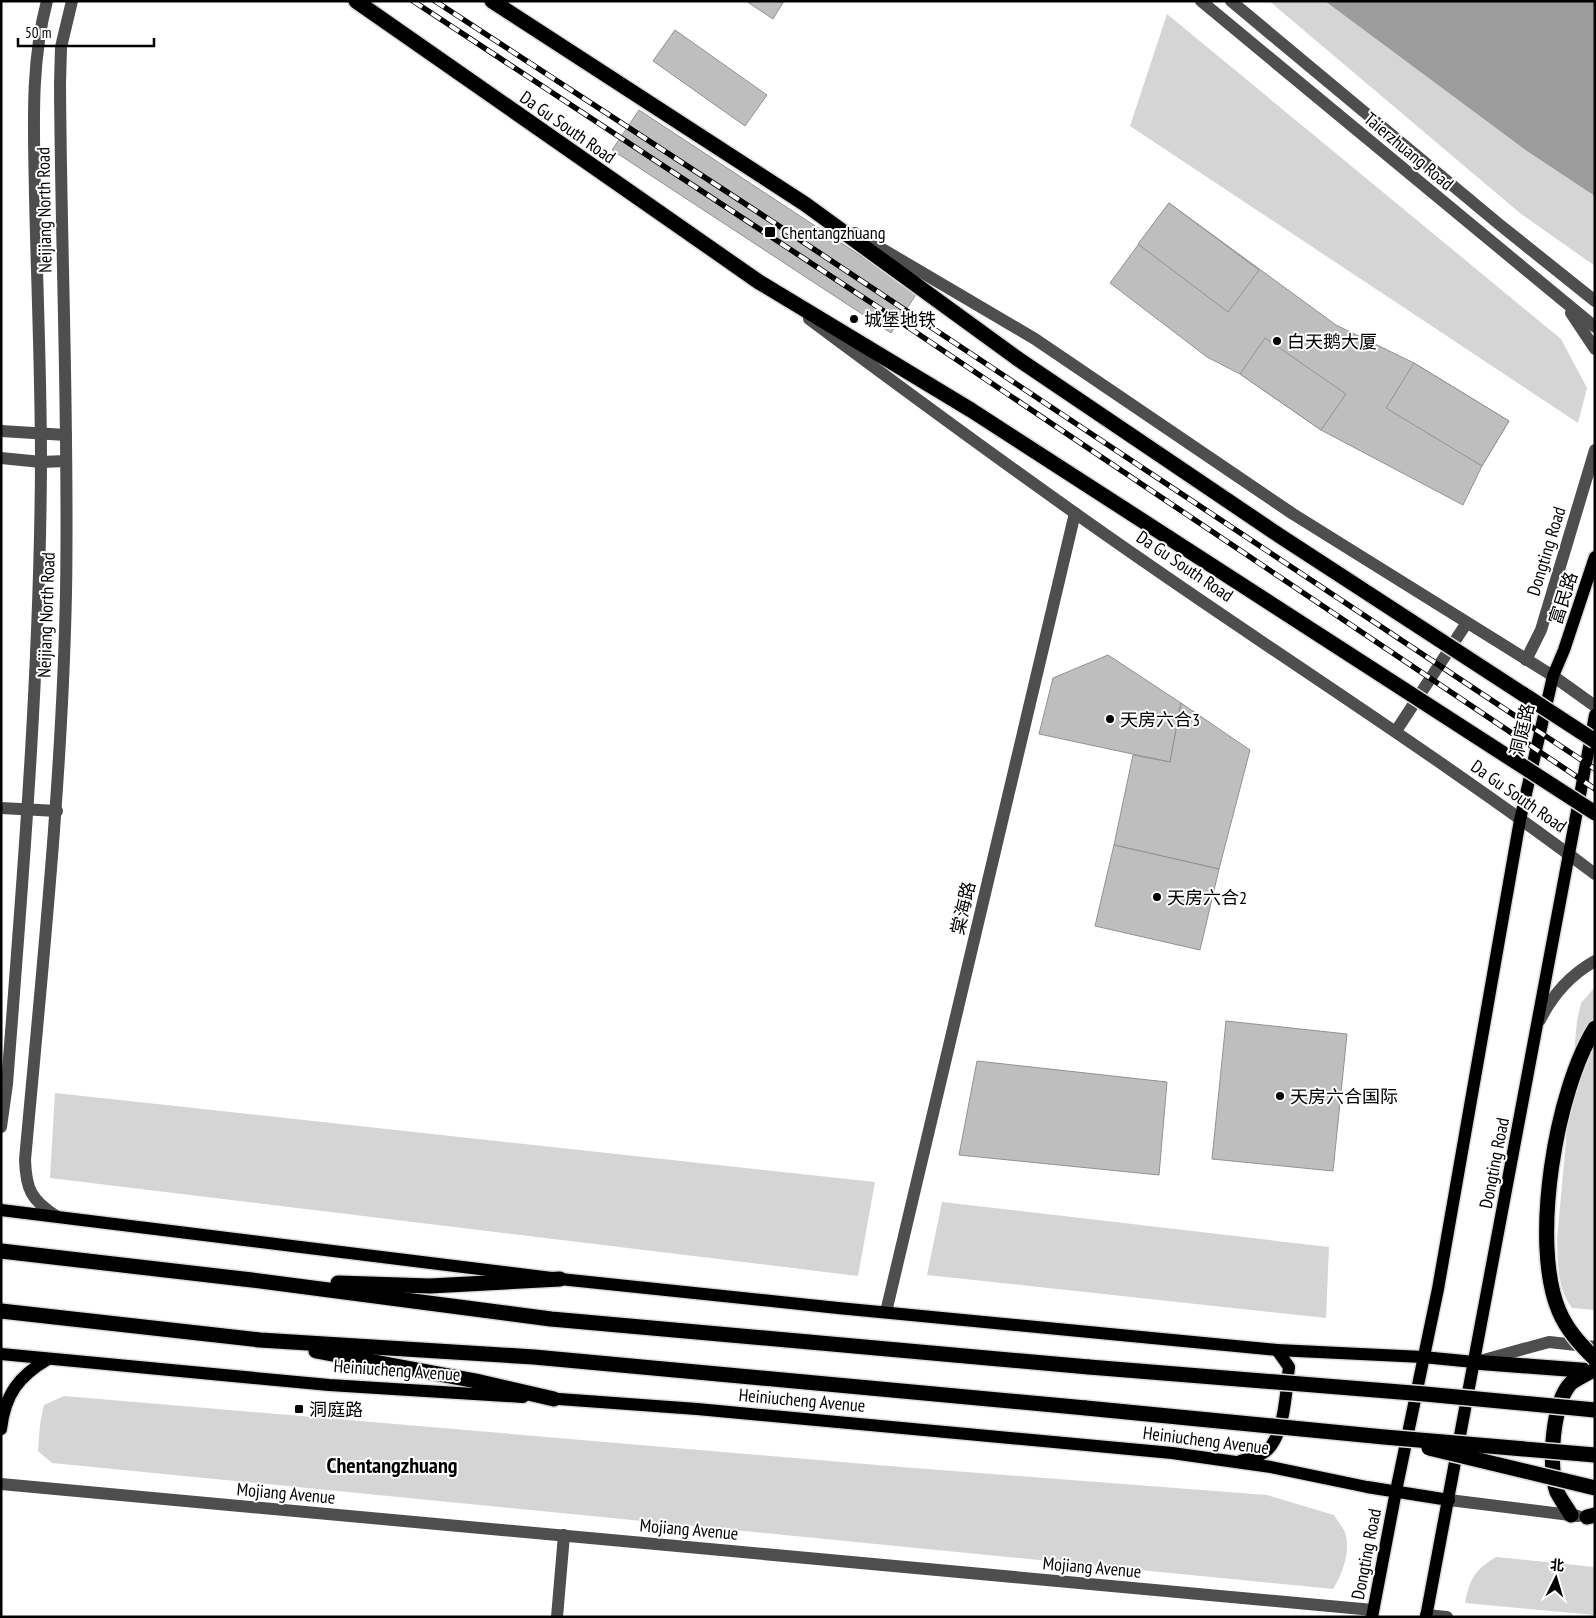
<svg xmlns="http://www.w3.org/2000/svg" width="1596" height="1618" font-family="'PT Sans Narrow','Noto Sans SC',sans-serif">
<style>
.green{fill:#d5d5d5}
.water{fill:#9c9c9c}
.building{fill:#bebebe;stroke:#929292}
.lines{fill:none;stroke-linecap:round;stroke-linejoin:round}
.major-casing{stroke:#dbdbdb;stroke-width:15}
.highway-casing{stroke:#dbdbdb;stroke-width:18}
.minor{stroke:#4e4e4e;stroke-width:12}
.major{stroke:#000;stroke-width:12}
.highway{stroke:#000;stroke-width:15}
.rail-casing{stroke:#000;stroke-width:5.5}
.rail{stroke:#fff;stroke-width:4;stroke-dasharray:11;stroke-linecap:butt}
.highway-bridge-casing{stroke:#dbdbdb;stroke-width:18;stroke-linecap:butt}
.highway-bridge{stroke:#000;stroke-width:15}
.poi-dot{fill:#000;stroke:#fff;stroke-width:2}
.labels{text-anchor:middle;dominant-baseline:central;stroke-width:4;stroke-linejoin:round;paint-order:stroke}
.street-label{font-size:18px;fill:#000;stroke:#fff}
.poi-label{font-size:18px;fill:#000;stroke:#fff;text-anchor:start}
.district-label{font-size:22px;font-weight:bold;fill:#000;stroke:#fff}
</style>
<rect width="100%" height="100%" fill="#fff"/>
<g class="green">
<polygon points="1269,1 1595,1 1595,266 1521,214"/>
<polygon points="1167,14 1561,339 1587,388 1578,423 1130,126"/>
<path d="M1595,987V1310L1572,1308C1557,1289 1558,1262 1557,1239L1577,1021L1581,1003Z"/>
<polygon points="55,1093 875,1182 858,1276 50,1178"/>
<polygon points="942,1202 1329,1247 1326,1318 927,1275"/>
<path d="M64,1396L901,1467L1267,1495L1334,1515C1337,1521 1345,1529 1346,1536C1350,1553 1342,1575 1333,1589L52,1463L38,1451L40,1424L44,1405Z"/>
<path d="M1496,1557L1595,1567V1615L1465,1603C1470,1578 1474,1571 1496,1557Z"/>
</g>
<polygon class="water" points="1325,1 1595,1 1595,196 1527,151"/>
<g class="building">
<polygon points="746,1 784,1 773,19"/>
<polygon points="675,30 767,95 745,126 653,61"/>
<polygon points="639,110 917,293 891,333 612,150"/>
<polygon points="1169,203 1336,325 1414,363 1509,421 1482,466 1463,505 1321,430 1240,374 1207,357 1110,283"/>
<polygon points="1169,203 1259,270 1228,312 1138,244"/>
<polygon points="1265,338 1346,394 1321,430 1240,374"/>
<polygon points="1414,363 1509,421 1482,466 1386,408"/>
<polygon points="1108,655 1181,703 1170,762 1039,734 1053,678"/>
<polygon points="1181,703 1250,750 1219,869 1114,845 1133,755 1170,762"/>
<polygon points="1114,845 1219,869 1200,950 1095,926"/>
<polygon points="1226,1021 1347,1034 1333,1171 1212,1159"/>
<polygon points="977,1061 1167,1082 1159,1175 959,1155"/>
</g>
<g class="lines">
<g class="major-casing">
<g id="major">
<polyline points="1,1210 560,1279 838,1308 1277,1350 1423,1357 1474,1362"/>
<polyline points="1,1354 329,1385 523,1397"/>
<polyline points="545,1398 697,1409 1172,1453 1271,1467 1367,1487 1449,1500"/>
<path d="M1,1429C5,1394 19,1376 48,1359"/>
<path d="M1240,1461C1248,1459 1259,1457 1265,1452C1285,1437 1286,1390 1289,1367L1277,1350"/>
<polyline points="1372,1617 1396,1491 1438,1289 1520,820 1553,676 1564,650 1595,557"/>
<polyline points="1426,1617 1595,715"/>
</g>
</g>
<g class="highway-casing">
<g id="highway">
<polyline points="356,1 759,282 971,410"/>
<polyline points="492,1 805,204 1018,359"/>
<polyline points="1,1251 252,1280 551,1319 1089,1367"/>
<polyline points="338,1283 430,1286 560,1279"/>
<polyline points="1,1311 260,1340 534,1357 1086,1408"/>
<polyline points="316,1351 476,1381 554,1399"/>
<polyline points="1474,1362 1593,1371"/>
<path d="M1571,1515C1567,1508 1561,1500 1557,1492C1548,1468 1552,1402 1571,1383C1577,1378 1585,1375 1591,1371"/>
<polyline points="1587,1517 1595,1515"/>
</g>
</g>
<g class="minor">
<polyline points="1201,1 1595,327"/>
<polyline points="1231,1 1500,225 1595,301"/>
<polyline points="855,233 1035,339 1293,514 1553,676 1595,706"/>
<polyline points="1571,313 1595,349"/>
<path d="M809,319C919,401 1029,482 1142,560C1293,665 1448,763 1595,874"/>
<polyline points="1,431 66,435"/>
<polyline points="1,458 41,462 66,461"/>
<polyline points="1526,660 1541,630 1595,450"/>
<polyline points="1396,731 1466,624"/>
<polyline points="1,808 57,811"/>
<path d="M1540,1020C1553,994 1570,975 1595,961"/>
<path d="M1,1127L7,1084C23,877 40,671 41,463C41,374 37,285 35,196C34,131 30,65 47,1"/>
<path d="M56,1216C31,1200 26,1189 25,1160C42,971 62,783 66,593C69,424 61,254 60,84L61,47L72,1"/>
<polyline points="886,1312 1075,513"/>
<polyline points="1480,1361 1549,1342 1595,1347"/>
<polyline points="1,1484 1373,1610"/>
<polyline points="1449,1500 1578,1516"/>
<polyline points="1426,1615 1447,1617"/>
<polyline points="557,1617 564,1535"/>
</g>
<use href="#major" class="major"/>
<use href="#highway" class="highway"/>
<g class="rail-casing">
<g id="rail">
<polyline points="413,1 905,325 1595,789"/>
<polyline points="435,1 776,224 1595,769"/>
</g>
</g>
<use href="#rail" class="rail"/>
<g class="highway-bridge-casing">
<g id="highway-bridge">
<polyline points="1018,359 1280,536 1595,741"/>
<polyline points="971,410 1595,813"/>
<path d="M1595,1028C1556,1090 1530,1243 1559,1311C1567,1330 1580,1344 1595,1359"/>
<polyline points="1089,1367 1425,1394 1595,1410"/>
<polyline points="1086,1408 1384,1437 1595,1455"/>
<polyline points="1429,1448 1595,1488"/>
</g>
</g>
<use href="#highway-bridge" class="highway-bridge"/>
</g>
<g class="poi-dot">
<rect x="764" y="226" width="12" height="12" rx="2.5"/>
<circle cx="854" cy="319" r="5"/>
<circle cx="1277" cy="341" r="5"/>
<circle cx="1110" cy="719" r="5"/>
<circle cx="1157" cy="897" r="5"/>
<circle cx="1280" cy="1096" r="5"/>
<rect x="294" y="1404" width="10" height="10" rx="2.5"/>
</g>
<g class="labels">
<g class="street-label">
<text transform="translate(568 127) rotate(35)">Da Gu South Road</text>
<text transform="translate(1409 151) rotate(40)">Taierzhuang Road</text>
<text transform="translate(44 210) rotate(-91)">Neijiang North Road</text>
<text transform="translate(1546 551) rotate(-73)">Dongting Road</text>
<text transform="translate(1185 566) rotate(34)">Da Gu South Road</text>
<text transform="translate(1563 598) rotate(-72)">富民路</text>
<text transform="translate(46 615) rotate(-88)">Neijiang North Road</text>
<text transform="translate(1522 730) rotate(-77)">洞庭路</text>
<text transform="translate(1519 796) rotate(35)">Da Gu South Road</text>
<text transform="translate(963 908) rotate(-77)">棠海路</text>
<text transform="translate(1494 1163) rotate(-79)">Dongting Road</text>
<text transform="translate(397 1370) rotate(4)">Heiniucheng Avenue</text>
<text transform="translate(802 1400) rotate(5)">Heiniucheng Avenue</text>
<text transform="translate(1206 1440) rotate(7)">Heiniucheng Avenue</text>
<text transform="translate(286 1493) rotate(5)">Mojiang Avenue</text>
<text transform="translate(689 1529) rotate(5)">Mojiang Avenue</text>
<text transform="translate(1366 1554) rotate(-79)">Dongting Road</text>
<text transform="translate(1092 1567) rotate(5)">Mojiang Avenue</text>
</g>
<g class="poi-label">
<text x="781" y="232">Chentangzhuang</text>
<text x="864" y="319">城堡地铁</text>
<text x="1287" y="341">白天鹅大厦</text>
<text x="1120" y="719">天房六合3</text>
<text x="1167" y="897">天房六合2</text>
<text x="1290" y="1096">天房六合国际</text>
<text x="309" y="1409">洞庭路</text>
</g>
<g class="district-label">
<text x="392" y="1465">Chentangzhuang</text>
</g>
</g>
<rect width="1596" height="1618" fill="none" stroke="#000000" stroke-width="5"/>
<g transform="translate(1556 1578) rotate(5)" stroke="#ffffff" stroke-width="4" paint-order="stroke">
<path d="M0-4L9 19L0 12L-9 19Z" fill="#000000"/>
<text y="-8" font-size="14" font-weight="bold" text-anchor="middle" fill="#000000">北</text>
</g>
<path d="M18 38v8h136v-8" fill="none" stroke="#000000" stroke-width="2.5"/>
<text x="25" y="38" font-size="15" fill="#000000" stroke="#ffffff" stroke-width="4" paint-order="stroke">50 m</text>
</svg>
